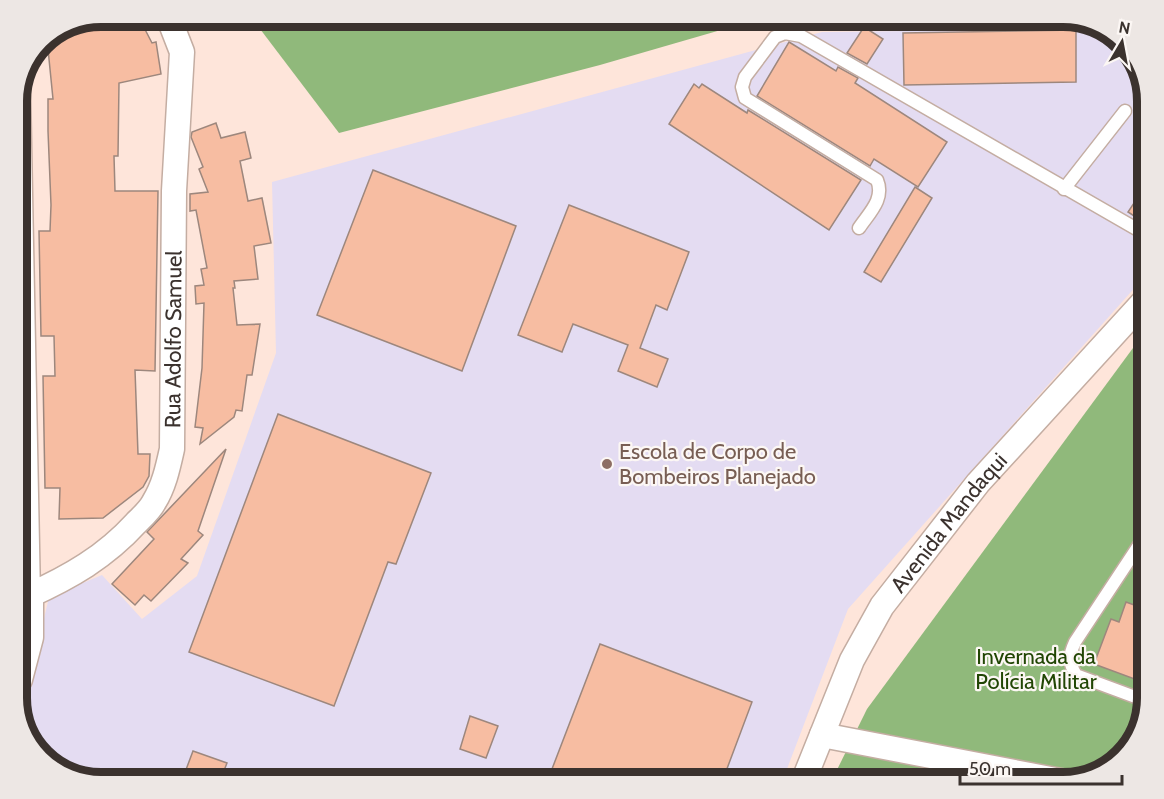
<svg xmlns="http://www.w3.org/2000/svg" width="1164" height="799" font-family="Cabin,sans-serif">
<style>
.education{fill:#e4dcf2}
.forest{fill:#90b97b}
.building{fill:#f7bda2;stroke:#9d877d;stroke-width:1.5}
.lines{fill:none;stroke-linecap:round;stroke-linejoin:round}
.service-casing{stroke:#c4ada2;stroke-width:15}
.minor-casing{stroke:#c4ada2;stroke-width:27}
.tertiary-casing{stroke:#c4ada2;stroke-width:33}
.service{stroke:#fff;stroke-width:12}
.minor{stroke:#fff;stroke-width:24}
.tertiary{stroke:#fff;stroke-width:30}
.education-dot{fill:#8d6e63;stroke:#fcf7f4;stroke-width:2}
.labels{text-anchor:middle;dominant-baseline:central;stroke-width:4.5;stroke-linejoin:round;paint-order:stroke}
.street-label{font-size:22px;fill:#3b322e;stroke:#fcf7f4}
.education-label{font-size:22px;fill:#785e54;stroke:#fcf7f4;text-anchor:start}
.park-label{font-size:22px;fill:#214604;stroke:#fcf7f4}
.rim{fill:none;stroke:#3b322e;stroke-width:8}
</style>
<rect width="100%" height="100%" fill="#fee5da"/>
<polygon class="education" points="1092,29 1131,55 1139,64 1147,101 1147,274 848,609 782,782 102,782 54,768 28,740 21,717 49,597 102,575 142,619 197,576 276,353 272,182 822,32"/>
<g class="forest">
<polygon points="251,17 766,17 600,65 339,133"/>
<polygon points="1147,329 1147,698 1133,745 1105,771 1063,782 831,782 867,709"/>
</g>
<g class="building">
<polygon points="102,16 138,16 152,43 156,42 161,74 119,83 118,156 114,156 115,191 158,191 155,371 135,370 138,454 150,454 149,476 143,487 103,518 59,519 60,488 45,488 43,376 55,376 54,336 41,336 39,231 50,231 51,205 48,131 48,99 53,99 47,39"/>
<polygon points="864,27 883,39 867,64 847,53"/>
<polygon points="1076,30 1076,82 904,85 903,33"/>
<polygon points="789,42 836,71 838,67 858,78 855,83 947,142 918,187 874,159 870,166 757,96"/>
<polygon points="694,84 699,88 702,84 747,113 748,110 861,180 829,230 669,124"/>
<polygon points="216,123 221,138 245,132 251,158 240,161 248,201 262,198 271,243 254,246 258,279 234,281 235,288 233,288 237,325 260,324 252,375 247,375 242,411 236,410 234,417 200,444 203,428 195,427 202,368 204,303 196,304 195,286 204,285 201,269 207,268 196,210 190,211 190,194 208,192 199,169 203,167 191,137 192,132"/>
<polygon points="373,170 516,226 462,371 317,315"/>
<polygon points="1148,182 1148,225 1128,212"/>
<polygon points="915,187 932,198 881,282 864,272"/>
<polygon points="569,205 689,252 667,310 656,305 640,348 668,359 657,387 618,371 628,345 573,324 562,352 518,335"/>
<polygon points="278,414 431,473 396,564 388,562 334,706 189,652"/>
<polygon points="226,449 198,531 203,535 181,559 188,563 151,601 144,595 135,605 112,584 154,539 147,532"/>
<polygon points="1126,602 1148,610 1148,684 1094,664 1111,619 1119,622"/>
<polygon points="600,644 752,702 722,782 547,782"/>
<polygon points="470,716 498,726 486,758 460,749"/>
<polygon points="193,751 227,763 219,783 205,783 184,775"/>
</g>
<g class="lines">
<g class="service-casing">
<g id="service">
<polyline points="1064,189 1125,111"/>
<path d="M859,228C869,213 885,199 877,180L745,98L742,87L745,77L775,37L785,33L801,36L1147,235"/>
<path d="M1146,701L1076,675C1068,662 1069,655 1075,642L1147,533"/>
</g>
</g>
<g class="minor-casing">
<g id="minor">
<path id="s1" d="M18,93L28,596C70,577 105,557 136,523C142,517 150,510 154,502C164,486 168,467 172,449L174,191L182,52L168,16"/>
<polyline points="822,735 1066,782"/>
<path id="s2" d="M803,782L852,660L882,606L978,483L1147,298"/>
</g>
</g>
<g class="tertiary-casing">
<polyline id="tertiary" points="17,591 28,596 28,637 17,679"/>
</g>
<use href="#service" class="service"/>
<use href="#minor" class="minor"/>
<use href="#tertiary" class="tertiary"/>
</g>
<circle class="education-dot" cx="607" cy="464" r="6"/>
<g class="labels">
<g class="street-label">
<text stroke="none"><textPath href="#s1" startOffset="828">Rua Adolfo Samuel</textPath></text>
<text stroke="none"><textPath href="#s2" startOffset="300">Avenida Mandaqui</textPath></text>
</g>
<g class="education-label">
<text x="619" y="451">Escola de Corpo de<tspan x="619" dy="25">Bombeiros Planejado</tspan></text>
</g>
<g class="park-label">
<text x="1036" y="656">Invernada da<tspan x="1036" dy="25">Polícia Militar</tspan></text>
</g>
</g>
<path d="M0 0H1164V799H0ZM101 27H1063A74 74 0 0 1 1137 101V698A74 74 0 0 1 1063 772H101A74 74 0 0 1 27 698V101A74 74 0 0 1 101 27Z" fill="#ede7e4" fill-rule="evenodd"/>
<path class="rim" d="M101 27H1063A74 74 0 0 1 1137 101V698A74 74 0 0 1 1063 772H101A74 74 0 0 1 27 698V101A74 74 0 0 1 101 27Z"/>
<g transform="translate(1122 42) rotate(10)" stroke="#fcf7f4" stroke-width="4.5" paint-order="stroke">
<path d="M0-4.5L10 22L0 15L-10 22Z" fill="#3b322e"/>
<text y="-9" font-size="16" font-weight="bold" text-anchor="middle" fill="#3b322e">N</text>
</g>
<path d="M960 775v9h162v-9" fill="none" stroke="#3b322e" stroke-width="3"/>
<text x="969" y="775" font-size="18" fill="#3b322e" stroke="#fcf7f4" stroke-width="4.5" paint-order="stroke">50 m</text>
</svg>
